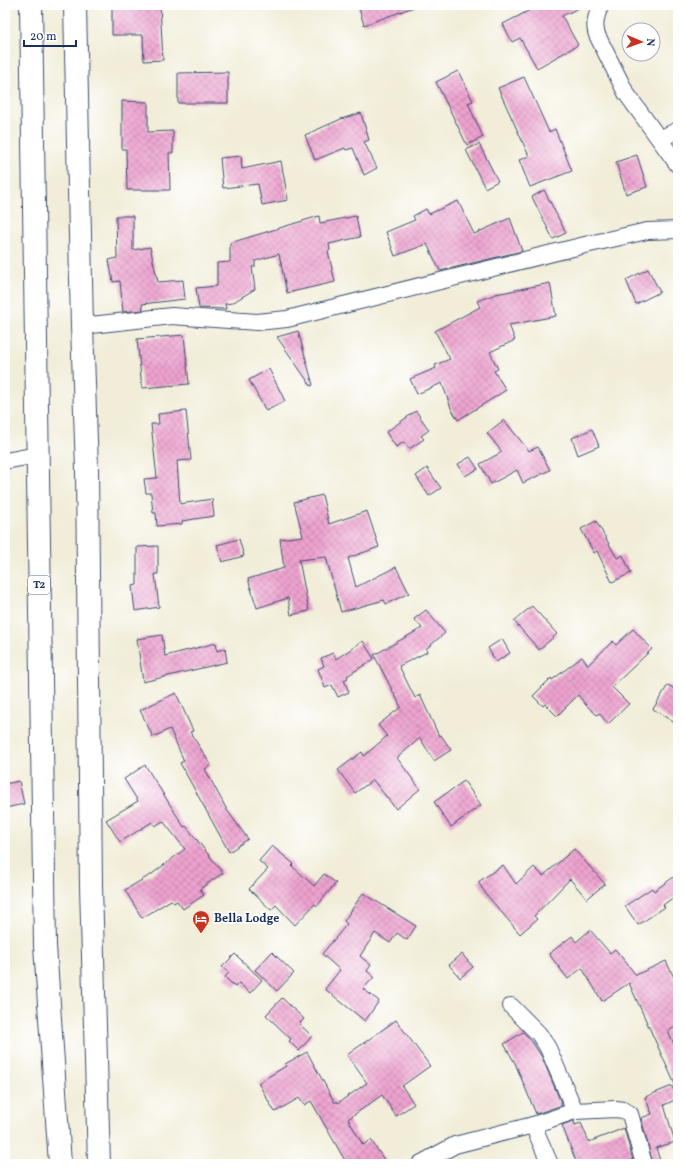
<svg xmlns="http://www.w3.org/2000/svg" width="683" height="1169" font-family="Vollkorn,serif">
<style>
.building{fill:url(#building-cross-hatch)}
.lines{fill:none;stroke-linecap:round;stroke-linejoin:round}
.street-casing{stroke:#3b4c70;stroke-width:18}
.highway-casing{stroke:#3b4c70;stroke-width:24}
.street{stroke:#fff;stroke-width:16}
.highway{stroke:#fff;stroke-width:22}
.labels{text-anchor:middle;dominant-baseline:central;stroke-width:3.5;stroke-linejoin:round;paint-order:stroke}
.shield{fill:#fff;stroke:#5f6d8e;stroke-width:1}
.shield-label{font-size:11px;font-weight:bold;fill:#1b2f5e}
.poi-label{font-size:12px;font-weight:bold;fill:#1b2f5e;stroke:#fff;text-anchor:start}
</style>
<defs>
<pattern id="building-cross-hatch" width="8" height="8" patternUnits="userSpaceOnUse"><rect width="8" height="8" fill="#eea3cf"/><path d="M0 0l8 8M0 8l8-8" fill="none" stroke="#c085ab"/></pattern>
</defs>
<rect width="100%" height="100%" fill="#fff"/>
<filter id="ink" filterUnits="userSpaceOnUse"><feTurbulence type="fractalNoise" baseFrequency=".025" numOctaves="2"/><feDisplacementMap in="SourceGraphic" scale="8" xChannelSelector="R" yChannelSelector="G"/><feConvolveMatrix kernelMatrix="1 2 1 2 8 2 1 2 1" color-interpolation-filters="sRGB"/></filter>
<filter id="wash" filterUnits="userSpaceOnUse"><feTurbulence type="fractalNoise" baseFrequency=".012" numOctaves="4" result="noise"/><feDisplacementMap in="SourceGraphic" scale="16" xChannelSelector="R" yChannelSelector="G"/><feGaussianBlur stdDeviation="0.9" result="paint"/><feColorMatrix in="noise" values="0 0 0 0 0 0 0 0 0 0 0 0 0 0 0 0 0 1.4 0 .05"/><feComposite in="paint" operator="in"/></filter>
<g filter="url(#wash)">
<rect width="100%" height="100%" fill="#f1edd8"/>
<g id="blocks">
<g class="building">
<polygon points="112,5 160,5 163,60 144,61 143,35 112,35"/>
<polygon points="358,5 414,5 414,7 364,25"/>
<polygon points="540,5 585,5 562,16 578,45 537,68 520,38 512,42 503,24"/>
<polygon points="458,71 473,101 468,103 483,137 467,145 436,82"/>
<polygon points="228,72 228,103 178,103 178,73"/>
<polygon points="524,77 549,132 555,129 572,171 530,187 519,160 529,156 498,88"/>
<polygon points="122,101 148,102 148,132 173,131 173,153 169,153 170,190 127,190 126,149 122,149"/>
<polygon points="361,113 369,140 364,142 377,168 364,175 353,148 346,150 345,148 315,160 305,135 341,119"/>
<polygon points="479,144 498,181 485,188 466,150"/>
<polygon points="637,155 647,187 626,194 616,162"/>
<polygon points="241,156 242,169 281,161 288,200 262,205 258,184 223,188 220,158"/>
<polygon points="544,190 566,233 553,239 532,197"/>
<polygon points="458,201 474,234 510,218 522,251 440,271 427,244 395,256 386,232 415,220 413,216 426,209 429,214"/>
<polygon points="116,216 133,216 133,250 150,247 158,282 183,280 185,299 142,304 143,310 123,312 120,281 113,282 109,260 117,258"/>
<polygon points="319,216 320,223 356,216 360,237 329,244 330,250 328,251 335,282 287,293 279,254 255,261 255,267 252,267 255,289 232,303 225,304 226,309 199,308 196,288 217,286 217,263 230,262 230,243"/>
<polygon points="648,269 660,292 636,304 626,280"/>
<polygon points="550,283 556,316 509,325 515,340 490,352 498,369 494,371 506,390 458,420 451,408 442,383 417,394 410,379 436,368 435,365 450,359 435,331 480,307 477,301 496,294"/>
<polygon points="298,331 313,385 311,386 277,337"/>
<polygon points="184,335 189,384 142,388 137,339"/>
<polygon points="269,369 285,401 266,411 249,380"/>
<polygon points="186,411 191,460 177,461 180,504 212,499 214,516 182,521 182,524 157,526 156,513 153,513 151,493 146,493 144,479 157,478 151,424 159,424 158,414"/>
<polygon points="416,411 429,430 421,436 424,439 409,449 404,442 396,447 386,432"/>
<polygon points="504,420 529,451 538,447 550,470 523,483 517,470 491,484 480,464 502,452 487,433"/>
<polygon points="592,429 599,446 578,455 572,438"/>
<polygon points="470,457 478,469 465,476 458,464"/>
<polygon points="427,468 441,488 429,496 416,476"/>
<polygon points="322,495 329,524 367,511 379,547 348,558 356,587 396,567 409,593 386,604 384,600 341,612 326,557 299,560 309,611 291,615 288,598 257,608 248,579 284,568 280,539 303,536 294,502"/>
<polygon points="596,521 617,558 623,555 631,573 612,582 597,551 594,553 581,529"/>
<polygon points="239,539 244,556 222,562 217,545"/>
<polygon points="158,546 158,574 155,574 159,607 135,611 132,586 137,585 137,547"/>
<polygon points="532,606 557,634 539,650 514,621"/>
<polygon points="426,610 445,633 426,649 427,652 399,666 415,698 420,695 439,736 441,735 451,750 434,761 420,738 397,758 420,789 396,809 373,780 355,793 338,770 362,752 364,756 387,736 378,725 401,707 374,655 422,628 414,619"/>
<polygon points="633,629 652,649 612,687 629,704 608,724 599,713 597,715 586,705 578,695 557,716 545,704 543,706 533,696 551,678 552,680 582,657 588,665 613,641 616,645"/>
<polygon points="162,635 165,656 216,643 217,651 225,648 227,662 143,682 137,639"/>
<polygon points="502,639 510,653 496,662 488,648"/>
<polygon points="363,641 374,659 347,676 348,678 344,680 349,692 338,697 332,685 325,688 318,669 324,666 321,658 333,653 336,659"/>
<polygon points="668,685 678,691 678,725 653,709"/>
<polygon points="176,693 193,731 190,732 211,765 205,769 227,810 248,839 229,852 180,763 184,761 170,729 153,737 140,710"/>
<polygon points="145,765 184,827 186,826 223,873 200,889 204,895 183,909 177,901 174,903 171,900 142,918 125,890 152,874 185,849 163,821 155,826 152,822 120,842 106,820 138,801 124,779"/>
<polygon points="19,781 24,804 5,808 5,784"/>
<polygon points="464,781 481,805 451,827 434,802"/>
<polygon points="272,846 294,864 292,866 314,886 324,874 336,883 317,906 315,904 295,925 276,905 271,910 249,889 268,869 259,861"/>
<polygon points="574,849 605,884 587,899 570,879 534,916 537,919 520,934 486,894 478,882 503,865 516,884 534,867 543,876"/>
<polygon points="678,874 678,894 663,905 665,907 638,925 625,906 652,888 654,891"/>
<polygon points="363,893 416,926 407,940 397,933 390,943 375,933 360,956 371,965 367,971 374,977 363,989 379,1001 365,1021 325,989 340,970 322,954 347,924 344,921"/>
<polygon points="590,930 610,953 615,949 636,975 666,961 678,986 678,1026 668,1031 678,1052 678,1091 629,983 602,1001 582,968 568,979 549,954 572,936 576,942"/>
<polygon points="272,952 294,973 277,991 255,970"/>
<polygon points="235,954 262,980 250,993 239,983 235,987 225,977 229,973 222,967"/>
<polygon points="462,954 473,967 460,978 449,965"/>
<polygon points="282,998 304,1019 299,1024 312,1036 299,1051 289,1041 291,1039 266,1015"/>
<polygon points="396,1020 430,1066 402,1086 414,1104 396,1116 382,1095 348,1119 363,1145 371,1140 387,1164 347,1164 311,1101 304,1105 299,1098 275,1112 258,1083 286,1066 285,1064 307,1052 335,1103 337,1101 338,1103 367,1083 347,1055"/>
<polygon points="523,1032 530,1039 542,1057 562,1105 536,1114 515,1063 504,1044"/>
<polygon points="672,1086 677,1099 664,1105 675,1142 656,1148 661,1164 653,1164 641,1118 652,1114 645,1097"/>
<polygon points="574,1121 575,1125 581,1123 589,1142 624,1128 634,1164 577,1164 562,1125"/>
</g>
</g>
</g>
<g filter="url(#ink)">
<use href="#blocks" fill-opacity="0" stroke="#3b4c70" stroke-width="1"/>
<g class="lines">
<g class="street-casing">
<g id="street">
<path d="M601,5C596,15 593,27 598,37L626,93L678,165"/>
<polyline points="660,139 678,130"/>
<polyline points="82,326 172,316 257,322 287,319 585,245 647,231 678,230"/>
<polyline points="5,461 37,455"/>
<polyline points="511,1006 539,1034 548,1048 575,1111"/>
<polyline points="533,1125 550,1164"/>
<polyline points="420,1164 455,1145 533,1125 575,1111 616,1109 623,1110 630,1114 644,1164"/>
</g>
</g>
<g class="highway-casing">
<g id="highway">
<polyline points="31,5 45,946 60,1164"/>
<polyline points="75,5 82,326 87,469 91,887 99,1164"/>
</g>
</g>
<use href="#street" class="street"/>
<use href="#highway" class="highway"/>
</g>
</g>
<defs>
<g id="hotel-pin" transform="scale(0.9)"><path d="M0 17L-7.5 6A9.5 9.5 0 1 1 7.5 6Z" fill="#c8321e" stroke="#fff"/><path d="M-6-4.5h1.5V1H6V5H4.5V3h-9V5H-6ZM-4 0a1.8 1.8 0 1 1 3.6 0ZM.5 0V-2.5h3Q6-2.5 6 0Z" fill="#fff"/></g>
</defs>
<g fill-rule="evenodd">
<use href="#hotel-pin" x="201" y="919"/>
</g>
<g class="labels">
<rect class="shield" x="28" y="576" width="22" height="18" rx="3"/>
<g class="shield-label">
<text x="39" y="585">T2</text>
</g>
<g class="poi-label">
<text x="214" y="919">Bella Lodge</text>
</g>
</g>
<rect width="683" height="1169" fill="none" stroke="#fff" stroke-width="20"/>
<g transform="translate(641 42) rotate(92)"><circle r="19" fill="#ffffff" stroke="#a4acbf"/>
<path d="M0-3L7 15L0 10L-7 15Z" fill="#c8321e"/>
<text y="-6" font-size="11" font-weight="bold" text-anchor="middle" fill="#1b2f5e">N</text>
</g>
<path d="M24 40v6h52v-6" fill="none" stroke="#1b2f5e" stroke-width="2"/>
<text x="30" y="40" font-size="12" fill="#1b2f5e" stroke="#ffffff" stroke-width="3" paint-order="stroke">20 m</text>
</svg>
